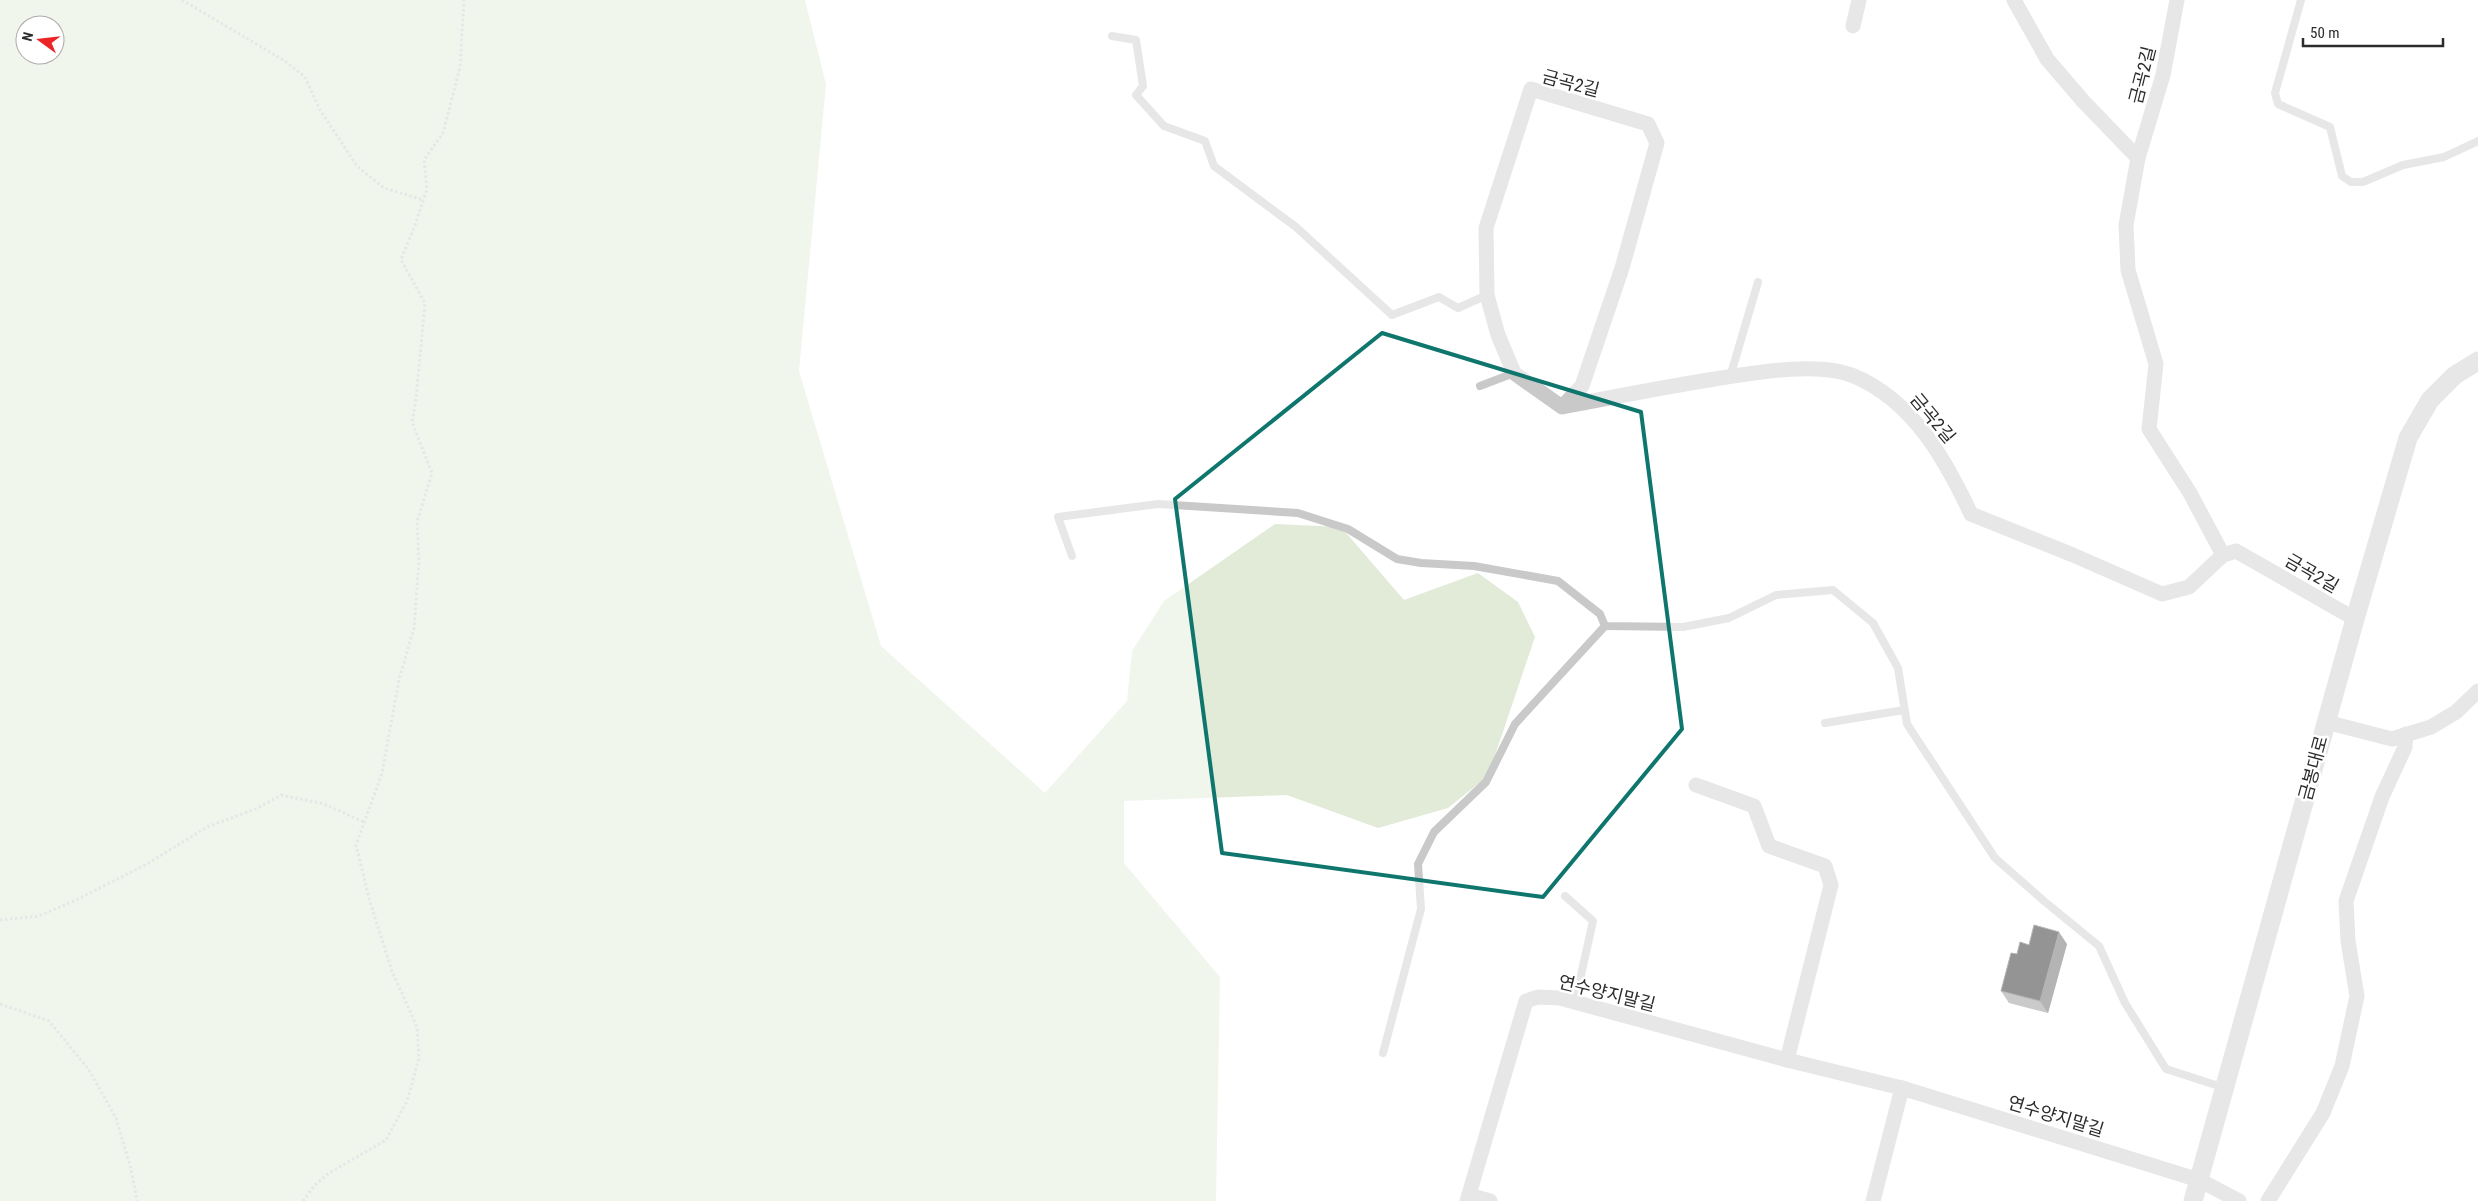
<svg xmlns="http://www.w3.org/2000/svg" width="2478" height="1201" font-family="'Roboto Condensed','Noto Sans KR',sans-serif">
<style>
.green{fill:#e1ebd8;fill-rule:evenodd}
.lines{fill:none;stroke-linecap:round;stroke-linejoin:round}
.path{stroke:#c9c9c9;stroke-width:3;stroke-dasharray:2.5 2.5;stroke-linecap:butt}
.service{stroke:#c9c9c9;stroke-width:8}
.minor{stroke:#c9c9c9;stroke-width:15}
.tertiary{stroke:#c9c9c9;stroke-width:19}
.wall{fill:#898989}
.shaded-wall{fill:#5a5a5a}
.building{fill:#131313;stroke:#5a5a5a}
.marked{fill:none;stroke:#0f766e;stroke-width:4;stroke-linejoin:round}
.labels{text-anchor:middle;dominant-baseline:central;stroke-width:5;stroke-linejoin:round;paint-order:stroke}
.street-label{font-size:18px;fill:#2c2c2c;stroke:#fff}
</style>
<rect width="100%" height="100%" fill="#fff"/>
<path class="green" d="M0,0H805L826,84L799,371L881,646L1045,793L1127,701L1132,651L1164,601L1275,524L1341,527L1404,600L1478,573L1518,602L1535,637L1488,776L1448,808L1378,828L1287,795L1124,801V863L1220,977L1216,1201H0ZM25,25H55V55H25Z"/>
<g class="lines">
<g class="path">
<polyline points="182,0 285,61 305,77 320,110 357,166 384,188 423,200"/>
<polyline points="0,920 39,916 76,900 147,864 207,827 258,808 281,795 324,804 364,822"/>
<polyline points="0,1004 49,1021 89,1070 116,1118 131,1169 137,1201"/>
<polyline points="303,1201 315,1185 329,1173 386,1140 407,1101 419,1058 417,1027 392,971 370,902 356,845 382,773 399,680 414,628 419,561 417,522 432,473 412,422 416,399 425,303 401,260 415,225 427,189 424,160 443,133 460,67 464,0"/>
</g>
<g class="service">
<polyline points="2301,0 2275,93 2278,104 2330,127 2342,176 2351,182 2363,182 2403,165 2444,157 2478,141"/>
<polyline points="1112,36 1136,40 1143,86 1136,95 1164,126 1205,141 1214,166 1296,227 1392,315 1439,297 1458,308 1487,295"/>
<polyline points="1730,377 1758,282"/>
<polyline points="1480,386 1514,373"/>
<polyline points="1072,556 1058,517 1158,504 1298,513 1348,529 1397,559 1421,563 1474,566 1558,581 1600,614 1605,626 1683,627 1729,618 1776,595 1833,590 1873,623 1898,668 1907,724 1995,858 2044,901 2099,946 2125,1003 2166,1069 2225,1088"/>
<polyline points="1825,723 1904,710"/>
<polyline points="1565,896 1593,921 1575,1002"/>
<polyline points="1383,1053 1421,909 1418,864 1434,832 1486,782 1515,724 1605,626"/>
</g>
<g class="minor">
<polyline points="2014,0 2047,59 2083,101 2138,158"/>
<polyline points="2177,0 2163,75 2138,158 2126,225 2128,270 2156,364 2149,429 2190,493 2223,555 2236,551 2355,619"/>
<polyline points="1853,26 1859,0"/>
<path d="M1562,407L1582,386L1622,268L1657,143L1648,124L1531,89L1486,228L1487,295L1498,335L1514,373L1562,407C1613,397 1664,387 1715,379C1753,373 1818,361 1854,376C1913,401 1945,459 1971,514L2073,555L2162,594L2189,587L2223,555"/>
<polyline points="2326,722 2392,739 2431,727 2456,712 2478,691"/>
<polyline points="1696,785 1754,806 1769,846 1825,866 1831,885 1787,1060"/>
<polyline points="1469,1195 1490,1201"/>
<polyline points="1467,1201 1526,1001 1538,997 1560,998 1787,1060 1902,1088 2199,1180 2239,1201"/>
<polyline points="1873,1201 1902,1088"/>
<polyline points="2268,1201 2323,1113 2342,1066 2357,996 2348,941 2346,901 2382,797 2405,747 2406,734"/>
</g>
<polyline class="tertiary" points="2193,1201 2355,619 2408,438 2430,400 2455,375 2478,361"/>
</g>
<polygon class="wall" points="2067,944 2048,1013 2009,1003 2001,991 2017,954 2029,945"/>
<polygon class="shaded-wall" points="2059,932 2067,944 2048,1013 2040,1001"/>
<polygon class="building" points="2034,925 2059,932 2040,1001 2001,991 2011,953 2017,954 2020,942 2029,945"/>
<path d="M0 0H2478V1201H0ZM1382,333L1641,412L1682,729L1543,897L1222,853L1175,499Z" fill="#fff" fill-opacity=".55" fill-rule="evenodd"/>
<path class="marked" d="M1382,333L1641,412L1682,729L1543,897L1222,853L1175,499Z"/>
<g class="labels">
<g class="street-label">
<text transform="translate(2142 75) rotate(-76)">금곡2길</text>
<text transform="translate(1571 83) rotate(15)">금곡2길</text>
<text transform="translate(1933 418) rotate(50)">금곡2길</text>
<text transform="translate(2312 573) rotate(30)">금곡2길</text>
<text transform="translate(2313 768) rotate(-75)">금봉대로</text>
<text transform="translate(1607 993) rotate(14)">연수양지말길</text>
<text transform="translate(2056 1116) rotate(17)">연수양지말길</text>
</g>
</g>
<g transform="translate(40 40) rotate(285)"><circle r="24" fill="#ffffff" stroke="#ababab"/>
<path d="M0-4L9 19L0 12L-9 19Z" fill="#ed2426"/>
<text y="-8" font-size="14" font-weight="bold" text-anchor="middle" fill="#2c2c2c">N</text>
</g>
<path d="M2303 38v8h140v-8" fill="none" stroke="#2c2c2c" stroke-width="2.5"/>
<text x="2310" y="38" font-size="15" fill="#2c2c2c" stroke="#ffffff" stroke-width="4" paint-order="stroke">50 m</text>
</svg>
